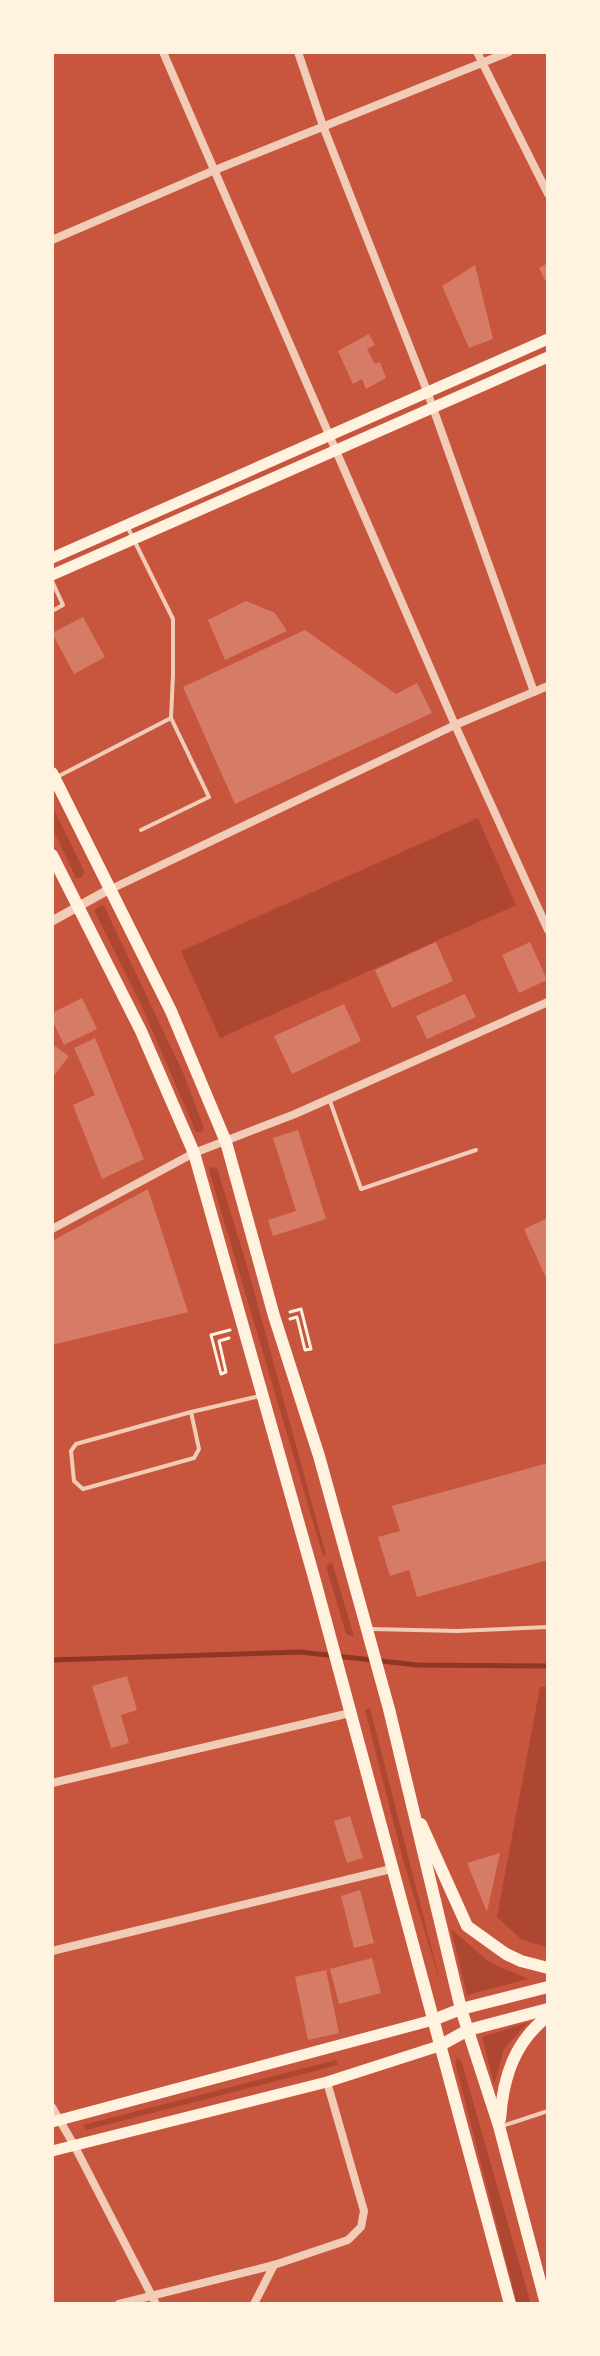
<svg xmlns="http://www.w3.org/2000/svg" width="600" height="2356" font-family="'DM Sans',sans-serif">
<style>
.green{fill:#ae4732}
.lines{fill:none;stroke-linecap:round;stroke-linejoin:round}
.stream{stroke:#8f3625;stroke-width:5}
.building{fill:#d67c66}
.path{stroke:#fff3e0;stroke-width:3}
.service{stroke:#f1ccb7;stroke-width:4}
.minor{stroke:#f1ccb7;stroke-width:8}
.tertiary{stroke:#f1ccb7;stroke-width:9}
.secondary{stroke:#fff3e0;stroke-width:11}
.primary{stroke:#fff3e0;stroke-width:12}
</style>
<rect width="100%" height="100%" fill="#c8553d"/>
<g class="green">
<polygon points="52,806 85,873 81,878 76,878 52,827"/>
<polygon points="478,818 516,905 220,1038 181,951"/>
<polygon points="101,905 104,906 184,1075 204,1128 202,1132 196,1132 143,1009 94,910"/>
<polygon points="211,1167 217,1168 247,1266 326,1555 323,1556 209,1170"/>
<polygon points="332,1562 354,1637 346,1634 326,1566"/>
<polygon points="540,1687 548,1687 548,1948 521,1939 497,1917"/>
<polygon points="370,1708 441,1985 403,1860 365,1710"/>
<polygon points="451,1929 489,1962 528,1979 467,1995"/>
<polygon points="527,2023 504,2049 494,2084 482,2037"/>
<polygon points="458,2057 462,2063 531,2304 517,2304 455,2062"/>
<polygon points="336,2060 338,2065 86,2130 83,2125"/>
</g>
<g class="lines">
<polyline class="stream" points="52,1660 300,1652 417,1665 548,1666"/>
</g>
<g class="building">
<polygon points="548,263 548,286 539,268"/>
<polygon points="475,265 493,339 469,348 442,286"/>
<polygon points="369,334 375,345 367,349 375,364 380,362 386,378 366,389 362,379 353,384 338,351"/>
<polygon points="246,601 275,613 287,631 225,660 208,620"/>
<polygon points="83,617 105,657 74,674 52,633"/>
<polygon points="305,630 396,694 417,683 432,713 235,804 183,687"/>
<polygon points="436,942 453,981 392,1008 375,970"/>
<polygon points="530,942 547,980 519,993 502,955"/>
<polygon points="465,994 476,1017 427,1039 416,1016"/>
<polygon points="82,998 97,1029 64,1045 52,1020 52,1013"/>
<polygon points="344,1004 361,1041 292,1074 274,1036"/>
<polygon points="95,1038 144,1159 102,1179 73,1105 95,1095 74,1048"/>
<polygon points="52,1044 69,1056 52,1078"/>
<polygon points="298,1130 326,1219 273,1236 268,1220 296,1211 273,1138"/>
<polygon points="148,1189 188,1312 52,1345 52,1241"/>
<polygon points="548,1218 548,1275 545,1276 524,1229"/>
<polygon points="548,1463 548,1560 417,1597 409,1570 390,1576 378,1537 400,1531 392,1506"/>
<polygon points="127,1676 137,1710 121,1715 129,1743 111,1748 92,1686"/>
<polygon points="350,1816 363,1858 347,1863 334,1821"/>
<polygon points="500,1853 487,1912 467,1863"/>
<polygon points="360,1890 374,1943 354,1948 341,1896"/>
<polygon points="372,1958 381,1993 339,2004 330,1969"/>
<polygon points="326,1970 339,2033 308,2040 295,1977"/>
</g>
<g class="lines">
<g class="path">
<polyline points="290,1312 301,1309 311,1349 305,1350 297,1317 290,1319"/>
<polyline points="229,1338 219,1341 226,1372 221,1374 211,1335 230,1330"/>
</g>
<g class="service">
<polyline points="52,581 63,605 52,611"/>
<polyline points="57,777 171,718 173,675 173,619 127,526"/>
<polyline points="141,830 209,797 171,718"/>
<polyline points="330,1101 361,1189 476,1150"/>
<polyline points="191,1412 199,1449 194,1458 83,1489 74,1481 71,1451 76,1444 191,1412 260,1396"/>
<polyline points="371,1629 457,1631 548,1627"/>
<polyline points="502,2126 548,2111"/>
</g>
<g class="minor">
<polyline points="163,52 455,725 548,930"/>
<polyline points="298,52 323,126 427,391 534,692"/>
<polyline points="477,52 548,194"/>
<polyline points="52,240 215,170 509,52"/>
<polyline points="109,890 455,725 548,686"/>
<polyline points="52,1229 194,1153 295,1114 548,1002"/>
<polyline points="52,1783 350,1713"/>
<polyline points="52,1951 391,1869"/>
<polyline points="52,2107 74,2145 156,2304"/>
<polyline points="119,2304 274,2265 348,2240 361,2227 364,2211 327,2082"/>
<polyline points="254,2304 274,2265"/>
</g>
<polyline class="tertiary" points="52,921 108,890"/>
<g class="secondary">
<polyline points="52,558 548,339"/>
<polyline points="52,575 548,357"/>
<polyline points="52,2122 433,2020"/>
<polyline points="52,2151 327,2082 439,2046"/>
</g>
<g class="primary">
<polyline points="52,773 171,1011 226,1142 274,1316 319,1456 389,1709 461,2009 499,2126 546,2304"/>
<polyline points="52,855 141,1031 194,1153 315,1581 510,2304"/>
<polyline points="421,1824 467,1926 506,1954 521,1961 548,1968"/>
<polyline points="433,2020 461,2009 548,1987"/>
<polyline points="439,2046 468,2030 548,2009"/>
<path d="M500,2119C503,2078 514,2042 548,2016"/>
</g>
</g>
<rect width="600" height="2356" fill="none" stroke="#fff3e0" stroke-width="108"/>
</svg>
